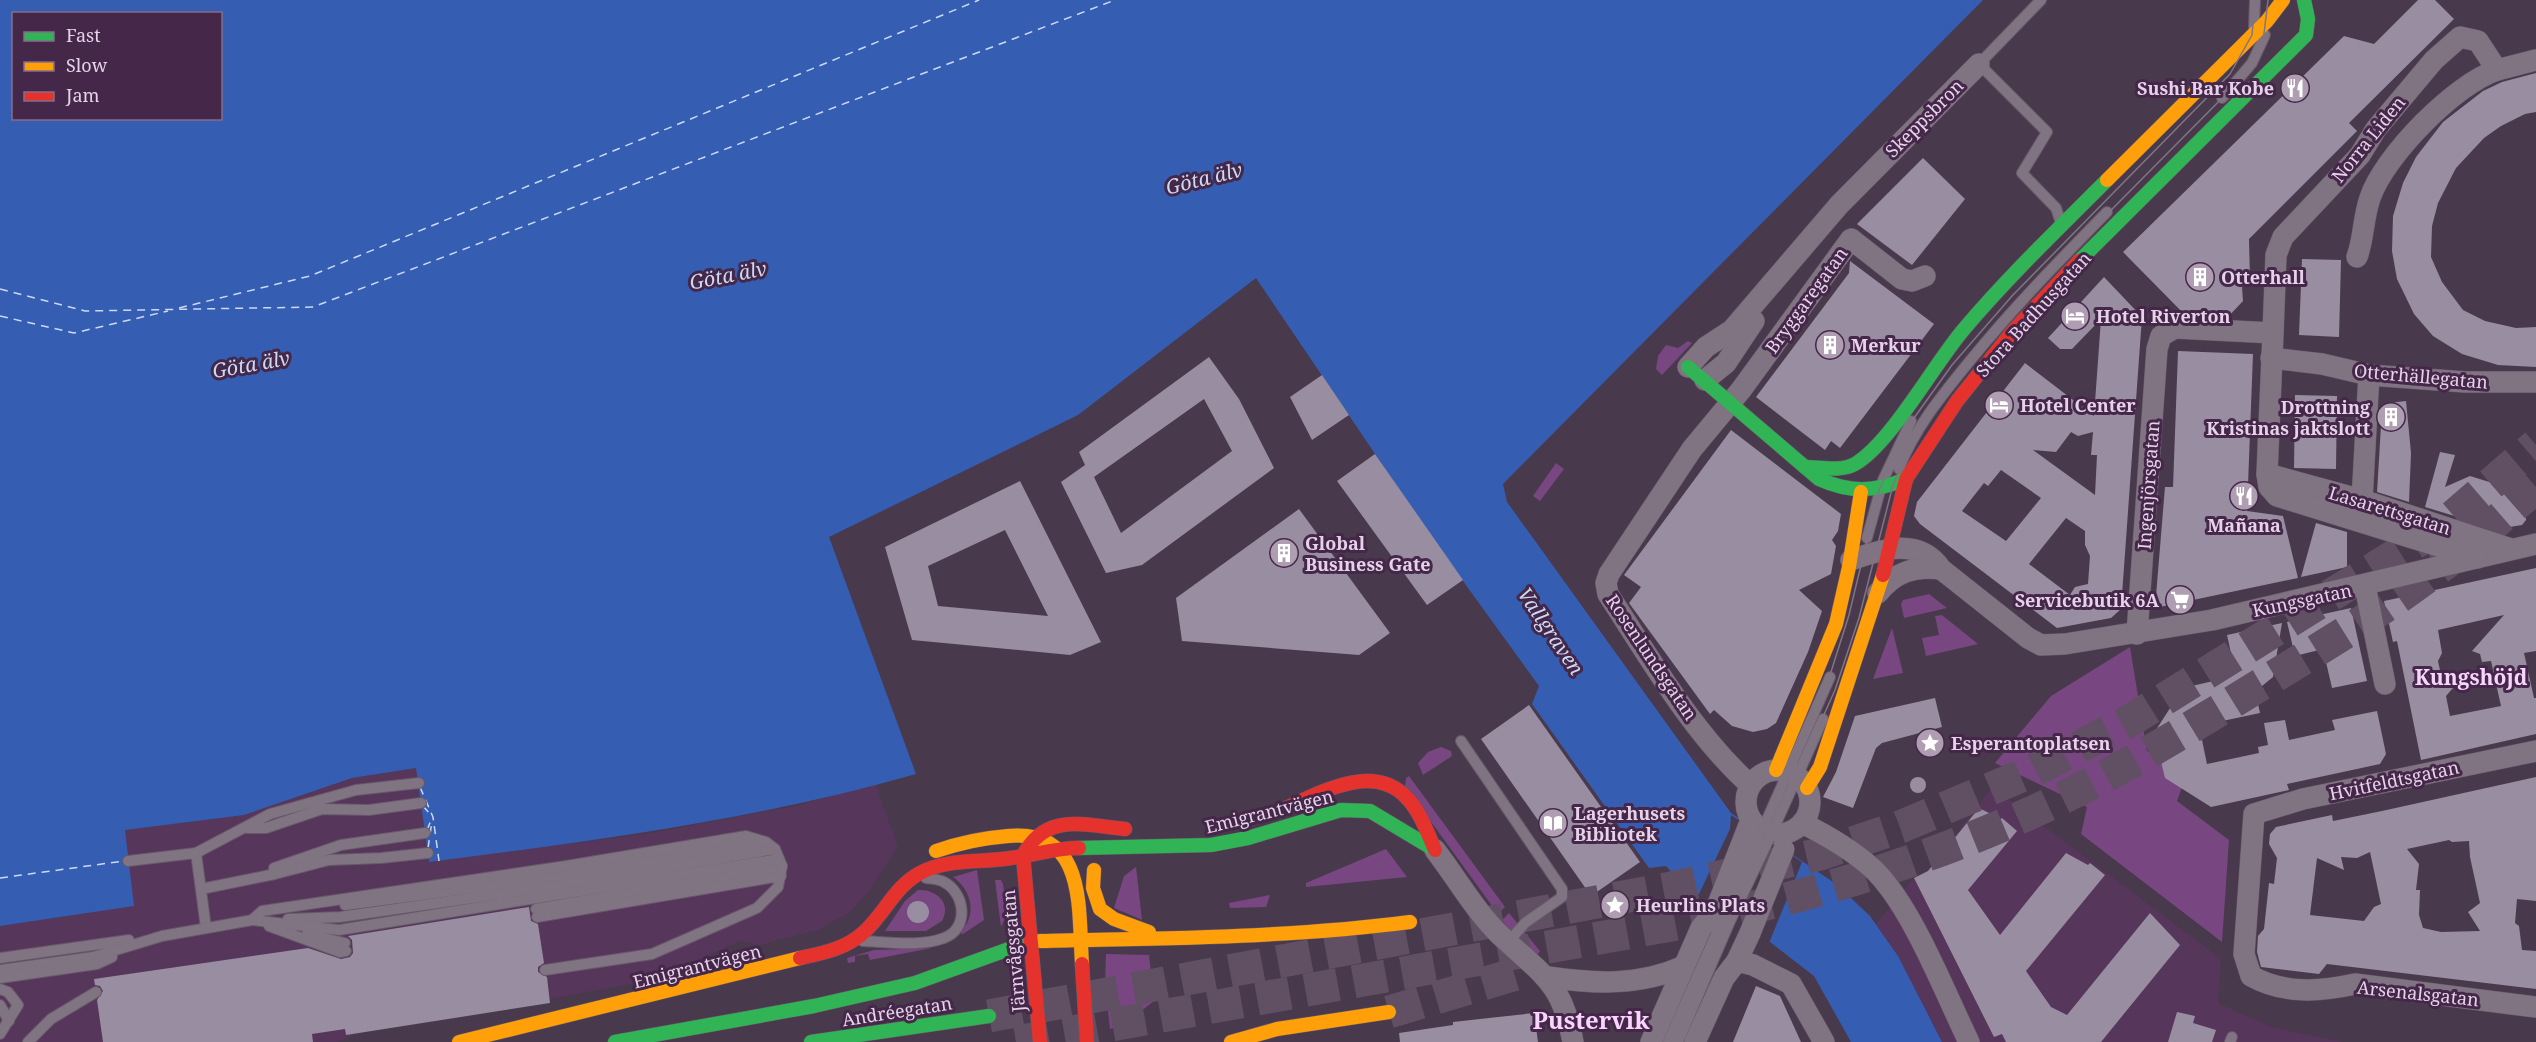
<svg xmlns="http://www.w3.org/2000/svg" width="2536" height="1042" font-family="'Noto Serif',serif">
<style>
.built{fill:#56365b}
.green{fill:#784681}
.water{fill:#355eb2;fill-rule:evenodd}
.pier{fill:#49394c}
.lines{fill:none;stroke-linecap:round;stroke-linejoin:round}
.ferry{stroke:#cbd9f1;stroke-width:1.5;stroke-dasharray:8 6;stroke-linecap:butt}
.building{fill:#998da2;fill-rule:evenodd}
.highway-tunnel{stroke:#615064;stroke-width:33;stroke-dasharray:33 16;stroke-linecap:butt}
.lane-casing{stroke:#675869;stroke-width:12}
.street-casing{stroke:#675869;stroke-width:22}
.fast-casing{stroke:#675869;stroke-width:15}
.slow-casing{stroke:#675869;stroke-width:15}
.jam-casing{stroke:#675869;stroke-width:15}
.lane{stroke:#807382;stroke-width:10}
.street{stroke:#807382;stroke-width:21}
.fast{stroke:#30b455;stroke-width:14}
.slow{stroke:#ff9f0a;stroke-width:14}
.jam{stroke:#e5322d;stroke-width:14}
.tram{stroke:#817583;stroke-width:1.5}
.lane-bridge-casing{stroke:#675869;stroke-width:12;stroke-linecap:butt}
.street-bridge-casing{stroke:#675869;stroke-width:22;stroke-linecap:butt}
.lane-bridge{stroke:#807382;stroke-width:10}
.street-bridge{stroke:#807382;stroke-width:21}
.labels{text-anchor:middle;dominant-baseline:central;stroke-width:6;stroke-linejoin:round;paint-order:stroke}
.poi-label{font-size:18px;font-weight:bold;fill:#e6d3e9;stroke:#442749;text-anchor:start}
.street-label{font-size:18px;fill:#e6d3e9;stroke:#442749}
.water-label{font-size:20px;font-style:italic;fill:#cbd9f1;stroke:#442749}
.quarter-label{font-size:21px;font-weight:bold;fill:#f9d4ff;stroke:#442749}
.district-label{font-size:24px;font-weight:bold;fill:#f9d4ff;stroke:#442749}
</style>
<rect width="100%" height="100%" fill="#49394c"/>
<g class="built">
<polygon points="416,768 429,862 651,833 795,806 861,787 876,785 898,847 869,891 850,912 818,930 759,945 740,941 654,980 360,1033 336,1042 0,1042 0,926 133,906 124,830 244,815 352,778"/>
<polygon points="1992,787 2221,959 2218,1003 2271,1027 2343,1042 1942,1042 1898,956 1876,924 1914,878 1926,872 1928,876 1933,865"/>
</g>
<g class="green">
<polygon points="1688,341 1692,343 1662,375 1656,369 1658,356 1666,345 1678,348"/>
<polygon points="1556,463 1564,469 1540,501 1533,496"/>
<polygon points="1929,594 1947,608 1904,618 1901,604 1903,600"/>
<polygon points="1942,615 1978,644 1926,656 1922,638 1939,635 1935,616"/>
<polygon points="1892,628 1903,673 1873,679"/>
<polygon points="2130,647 2147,751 2161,754 2182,787 2177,801 2229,840 2222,942 2081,834 2087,807 1995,763 2051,696"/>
<polygon points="1441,747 1451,751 1452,756 1423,775 1418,763 1428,752"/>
<polygon points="1409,776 1505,907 1498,914 1405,786 1406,778"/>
<polygon points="1386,849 1407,877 1306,887 1306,883"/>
<polygon points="1136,867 1142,920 1114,908 1124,876"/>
<path d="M977,870L984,920L963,934L959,933C978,917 972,890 953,877Z"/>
<polygon points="995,880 1001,880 1003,884 1007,913 1001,927"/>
<path d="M918,890C936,889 952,903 942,921L926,931H885L905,901Z"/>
<polygon points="1270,895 1266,907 1230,908 1229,903"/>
<polygon points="1509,913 1540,951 1536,957 1515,939 1502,920"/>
<polygon points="932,948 870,960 868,954 855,956 855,962 848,963 847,958 874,950"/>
<polygon points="1106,954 1149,955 1154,1001 1123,1025 1110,1029 1105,984"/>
</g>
<path class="water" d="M0,0H1983L1503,484L1507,502L1731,813L1836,884L1870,916L1898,956L1942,1042H1851L1814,976L1770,942L1683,884L1666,866L1649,868L1532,704L1539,686L1434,541L1256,278L1078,415L829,537L916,774C756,820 593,841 429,862L416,768L352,778L244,815L125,830L134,906L0,926ZM14,14H220V118H14Z"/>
<polygon class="pier" points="1731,815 1802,862 1769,943 1698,896 1730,829"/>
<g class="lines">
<g class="ferry">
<polyline points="0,289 85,311 313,307 1115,0"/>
<polyline points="179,308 310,276 979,0"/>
<polyline points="0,316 74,333 168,311"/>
<polyline points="420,787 433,817 439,861"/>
<polyline points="423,806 430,814"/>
<polyline points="427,830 432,818"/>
<polyline points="428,848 432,821"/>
<polyline points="0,878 124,861"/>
</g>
</g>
<g class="building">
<polygon points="2418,0 2435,0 2454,19 2349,123 2357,131 2249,239 2250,280 2242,287 2243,301 2227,318 2186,316 2123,252 2344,36 2374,44"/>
<polygon points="2536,73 2536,112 2525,114 2501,126 2484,138 2456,168 2438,203 2432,226 2431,257 2442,282 2463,310 2485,321 2516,328 2536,327 2536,367 2498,365 2462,354 2433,336 2414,314 2397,279 2392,251 2393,216 2403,183 2416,157 2443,122 2483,91 2502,82"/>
<polygon points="1923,158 1965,199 1912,265 1857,224"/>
<polygon points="2302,259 2341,260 2339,337 2299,335"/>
<polygon points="1850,261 1934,324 1840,448 1831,441 1825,450 1756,397 1849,273"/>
<path d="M2104,277L2142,317L2121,609L2111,618L2057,628L1920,524L1914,516L1917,502L2025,363L2094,416L2101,319L2072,349H2060L2048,338ZM2071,432L2078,436L2093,432L2091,455H2097L2095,495L2033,450L2056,452ZM2001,470L2041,498L2006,541L1962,511L1984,483L1988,486ZM2066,518L2085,531V545L2090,556L2088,584L2075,587L2070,595L2029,564Z"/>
<polygon points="2178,351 2253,354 2247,511 2283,516 2298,578 2155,608 2165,487 2173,487"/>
<path d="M1209,357L1239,399L1274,468L1142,565L1106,573L1061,482L1085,465L1079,452ZM1204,399L1232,451L1121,533L1094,477Z"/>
<polygon points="1322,375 1349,415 1312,440 1290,397"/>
<polygon points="2295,395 2337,396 2336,469 2294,468"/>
<polygon points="2406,401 2411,453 2409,502 2377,492 2382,409 2388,403"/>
<polygon points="1731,430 1841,514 1838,531 1832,540 1836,546 1831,574 1799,590 1822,611 1808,652 1776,723 1767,729 1753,732 1732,726 1714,710 1710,714 1629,603 1641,587 1624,575"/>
<polygon points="2440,452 2455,455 2445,487 2470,476 2499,485 2500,483 2524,484 2526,520 2522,525 2497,529 2425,507"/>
<polygon points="1375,454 1463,580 1427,605 1337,481"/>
<path d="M1020,481L1101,642L1070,655L912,640L885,547ZM1005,530L1048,616L938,606L928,566Z"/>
<polygon points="1299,509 1390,633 1359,655 1182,641 1176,598"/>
<polygon points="2316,523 2347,532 2347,567 2301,577"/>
<path d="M2536,568V651L2524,653L2534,698H2536V734L2421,760L2397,641L2393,642L2384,601ZM2504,615L2472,651L2480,654L2482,662L2491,661L2501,706L2450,716L2446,696L2453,688L2443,684L2438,661L2442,653L2438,630Z"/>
<polygon points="2351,608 2367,681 2332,688 2323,649 2295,656 2287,622"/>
<polygon points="2282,623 2273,677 2262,686 2255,688 2256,692 2250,696 2256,695 2260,713 2213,723 2202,740 2207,764 2259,753 2258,747 2268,745 2264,723 2285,720 2289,740 2335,730 2332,720 2377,711 2386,754 2380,764 2287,784 2289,790 2211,807 2165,778 2154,733 2183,688 2222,679 2218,662 2232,658 2227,635"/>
<polygon points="1935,698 1942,727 1882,743 1876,748 1853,808 1823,797 1836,772 1855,716"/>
<polygon points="1529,705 1640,862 1591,896 1481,739"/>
<circle cx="1918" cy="785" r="8"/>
<path d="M2536,777V901L2517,899L2515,923L2519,926L2522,950L2536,951V989L2327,964L2319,974L2261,967L2257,952L2258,936L2264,929L2269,883L2274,884L2277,858L2269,844L2270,834L2276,827L2332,815L2333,821L2382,811ZM2449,840L2452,842L2469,841L2470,857L2480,903L2468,912L2480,931L2441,932L2423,928L2419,915L2420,890H2416L2419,864L2407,849ZM2370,852L2381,904L2374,907L2364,921L2310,915L2317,858L2344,870L2341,857L2357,858Z"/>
<polygon points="1979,808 2001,819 2002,818 2017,831 1968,890 2000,935 2066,853 2088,865 2090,863 2105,875 2026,971 2051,1007 2067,1015 2150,913 2180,945 2101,1042 2006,1042 2002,1034 1994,1037 1914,878 1928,871"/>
<circle cx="918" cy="912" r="11"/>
<polygon points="529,907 531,921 538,924 544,963 538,967 538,972 547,977 550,1003 346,1035 345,1029 312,1034 313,1042 103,1042 97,1000 103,991 100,986 95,985 94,979 308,948 341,959 350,957 353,953 352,940 348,936"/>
<polygon points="1756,986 1780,996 1801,1042 1733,1042"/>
<polygon points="2177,1012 2195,1016 2193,1023 2216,1030 2212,1042 2168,1042"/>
<polygon points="1534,1013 1538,1042 1400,1042 1399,1033 1453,1025 1453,1022"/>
</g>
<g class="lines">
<g class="highway-tunnel">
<polyline points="1389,1012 1529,970"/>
<polyline points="989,1016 1666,889 1820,854 1900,827 2033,771 2131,720 2442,526 2536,445"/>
<path d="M1016,1042L1683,923C1810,897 1934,859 2052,803C2124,769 2192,727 2260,685C2319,649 2379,613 2435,571C2470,546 2503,515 2536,487"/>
</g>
<g class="lane-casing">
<g id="lane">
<polyline points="2041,0 1979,64 2047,132 2022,173 2056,208 2061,223"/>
<polyline points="2254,27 2255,0"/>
<polyline points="2222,98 2252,63 2265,35"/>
<path d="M1899,469C1914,429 1942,395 1969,362C2012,309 2059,261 2107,212"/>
<polyline points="1867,538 1883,480 1911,421"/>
<polyline points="1461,741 1562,889 1562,897 1525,923 1509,941"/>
<polyline points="247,828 266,828 322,809 369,810 421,803"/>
<polyline points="1761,833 1830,677"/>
<polyline points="1769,839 1823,719"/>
<polyline points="196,853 270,814 356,790 419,783"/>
<polyline points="128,861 196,853 206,928"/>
<polyline points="274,868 341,845 425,833"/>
<polyline points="201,889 275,874 329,860 381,858 428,853"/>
<polyline points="345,905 571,875 763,842"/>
<polyline points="536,909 782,866"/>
<polyline points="537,917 781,876"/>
<polyline points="288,919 340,917 570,884 775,849"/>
<polyline points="252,920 262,911 566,866 746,836 766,842 775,849 782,866 778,887 757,908 652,954 545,970"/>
<polyline points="252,920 339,930 779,859"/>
<polyline points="269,926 340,952 346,951"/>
<polyline points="307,934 345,943"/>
<path d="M863,941C887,942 921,947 944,938C969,929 966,894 944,882C939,879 932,879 926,878"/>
<polyline points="0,958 129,940"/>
<polyline points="0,970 93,957 162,936 258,919"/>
<polyline points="0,978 97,964 112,957"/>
<polyline points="0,989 8,992 18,1005 0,1034"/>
<polyline points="0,1005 9,1021"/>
<polyline points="28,1042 51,1019 96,992"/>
<polyline points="1668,1042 1725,914"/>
<polyline points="1678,1042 1731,919"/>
<polyline points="2230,1042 2232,1037"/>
</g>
</g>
<g class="street-casing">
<g id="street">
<polyline points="2497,70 2536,60"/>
<path d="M2273,333L2276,255L2283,237L2360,155L2376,129L2434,60L2460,37L2478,41L2497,70C2455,84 2384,156 2370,198C2363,218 2364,238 2357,257"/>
<polyline points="2271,358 2322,364 2369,375 2465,382 2536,382"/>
<polyline points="1688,367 1706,347 1732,330 1839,205 1979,64"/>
<polyline points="1705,380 1726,363 1754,321"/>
<polyline points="2267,474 2362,500 2511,549"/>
<polyline points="2362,500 2369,375"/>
<path d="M1851,560C1882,549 1919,537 1941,569L2028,638L2041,645L2065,644L2212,620L2536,544"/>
<polyline points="2365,586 2385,684"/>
<path d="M1878,593C1895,572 1914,566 1941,569"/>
<polyline points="2137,634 2157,349 2161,336 2175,328 2273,333 2267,474 2269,487 2277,496 2477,558"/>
<path d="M2536,751L2303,799L2254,814L2244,954L2251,976C2283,994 2319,992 2355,984L2536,1007"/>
<circle cx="1778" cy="802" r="32"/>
<path d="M1750,785C1692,732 1651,660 1608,594L1606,583L1609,574L1692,449L1741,390L1851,239L1902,279L1912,281L1925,276"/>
<path d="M1802,823C1826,835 1852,850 1872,868C1911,904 1945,993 1969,1042"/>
<path d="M1435,850C1456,877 1475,911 1500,935C1541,974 1562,981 1573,1042"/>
<polyline points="1737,961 1753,965 1791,984 1824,1042"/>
<path d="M1548,977C1595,984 1640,986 1684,966"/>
<polyline points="1651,1042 1701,928 1716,909"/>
<polyline points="1695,1042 1724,978 1737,961 1750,933"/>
</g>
</g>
<g class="fast-casing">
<g id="fast">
<polyline points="2079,261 2306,35 2308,19 2304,0"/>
<path d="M1688,367L1819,479C1850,493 1875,492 1906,479"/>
<path d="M1805,467C1820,467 1841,472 1855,464C1891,443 1934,364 1964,329C2009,276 2059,228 2107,180"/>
<polyline points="1079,848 1211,845 1248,838 1341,810 1370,811 1435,850"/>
<polyline points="615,1042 814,1006 915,983 1031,941 1041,941"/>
<polyline points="811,1042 989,1016"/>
</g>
</g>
<g class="slow-casing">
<g id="slow">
<polyline points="2107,180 2267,21 2283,0"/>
<polyline points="1776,770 1836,624 1849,567 1861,492"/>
<polyline points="1807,788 1820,767 1883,575"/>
<path d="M936,851C959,843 983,838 1008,836C1087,829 1078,908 1082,964"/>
<polyline points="1094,870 1093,888 1100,909 1114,919 1149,932"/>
<path d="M1041,941C1165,938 1287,938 1410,922"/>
<polyline points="459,1042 800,958"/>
<polyline points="1231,1042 1277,1029 1389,1012"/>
</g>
</g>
<g class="jam-casing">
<g id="jam">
<polyline points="1883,575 1906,479 1957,401 2013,331 2079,261"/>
<path d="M1280,811C1316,795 1371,761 1406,797C1420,811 1427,832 1435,850"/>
<path d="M800,958C823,953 845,949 863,933C884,915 894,887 920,873C947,858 981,863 1011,858C1034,855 1055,848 1079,848"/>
<polyline points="1082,964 1087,1042"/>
<path d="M1040,1042L1023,856C1045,812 1084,825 1125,829"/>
</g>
</g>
<use href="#lane" class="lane"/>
<use href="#street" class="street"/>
<use href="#fast" class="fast"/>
<use href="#slow" class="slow"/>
<use href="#jam" class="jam"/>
<g class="tram">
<polyline points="1738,883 1830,675 1849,615 1879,490 1909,425 1952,365 2012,296 2230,74 2252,35 2255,0"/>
<polyline points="1668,1042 1721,921"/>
<polyline points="1678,1042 1835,690 1859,618 1893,485 1914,437 1944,392 2022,300 2240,80 2263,42 2268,0"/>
</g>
<g class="lane-bridge-casing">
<g id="lane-bridge">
<polyline points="1725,912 1761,833"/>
<polyline points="1731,919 1769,839"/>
</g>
</g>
<g class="street-bridge-casing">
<g id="street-bridge">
<polyline points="1716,909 1749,825"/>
<polyline points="1750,933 1784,849"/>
</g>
</g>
<use href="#lane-bridge" class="lane-bridge"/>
<use href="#street-bridge" class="street-bridge"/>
</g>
<defs>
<g id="restaurant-disc" transform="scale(1.5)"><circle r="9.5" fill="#af9db2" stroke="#442749"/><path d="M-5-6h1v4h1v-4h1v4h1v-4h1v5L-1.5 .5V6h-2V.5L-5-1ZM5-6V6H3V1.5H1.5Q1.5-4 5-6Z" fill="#fff"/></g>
<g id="building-disc" transform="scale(1.5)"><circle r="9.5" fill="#af9db2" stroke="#442749"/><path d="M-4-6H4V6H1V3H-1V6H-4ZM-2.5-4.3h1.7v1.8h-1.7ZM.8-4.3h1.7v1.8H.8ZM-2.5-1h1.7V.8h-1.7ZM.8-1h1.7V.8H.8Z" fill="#fff"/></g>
<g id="hotel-disc" transform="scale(1.5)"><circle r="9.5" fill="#af9db2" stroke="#442749"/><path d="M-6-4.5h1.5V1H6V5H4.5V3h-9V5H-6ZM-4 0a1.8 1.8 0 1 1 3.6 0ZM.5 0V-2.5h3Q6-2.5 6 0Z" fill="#fff"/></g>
<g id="supermarket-disc" transform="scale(1.5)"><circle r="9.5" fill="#af9db2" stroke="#442749"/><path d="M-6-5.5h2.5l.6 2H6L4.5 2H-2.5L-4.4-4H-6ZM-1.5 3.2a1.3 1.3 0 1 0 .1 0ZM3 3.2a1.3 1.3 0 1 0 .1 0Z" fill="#fff"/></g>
<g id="sight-disc" transform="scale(1.5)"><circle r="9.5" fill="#af9db2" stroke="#442749"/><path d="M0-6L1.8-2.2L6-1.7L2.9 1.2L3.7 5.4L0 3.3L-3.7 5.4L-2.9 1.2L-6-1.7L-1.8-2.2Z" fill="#fff"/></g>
<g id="library-disc" transform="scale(1.5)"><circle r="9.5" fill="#af9db2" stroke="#442749"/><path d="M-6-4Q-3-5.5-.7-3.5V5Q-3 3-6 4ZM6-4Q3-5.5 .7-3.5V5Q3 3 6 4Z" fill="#fff"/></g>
</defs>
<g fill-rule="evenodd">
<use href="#restaurant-disc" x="2295" y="88"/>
<use href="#building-disc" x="2200" y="277"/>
<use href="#hotel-disc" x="2075" y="316"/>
<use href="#building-disc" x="1830" y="345"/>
<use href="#hotel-disc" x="1999" y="405"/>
<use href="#building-disc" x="2391" y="417"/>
<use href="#restaurant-disc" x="2244" y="496"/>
<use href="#building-disc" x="1284" y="553"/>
<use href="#supermarket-disc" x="2180" y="600"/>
<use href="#sight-disc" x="1930" y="743"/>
<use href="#library-disc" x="1553" y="823"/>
<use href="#sight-disc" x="1615" y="905"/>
</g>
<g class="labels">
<g class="poi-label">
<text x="2274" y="88" text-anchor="end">Sushi Bar Kobe</text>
<text x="2221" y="277">Otterhall</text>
<text x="2096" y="316">Hotel Riverton</text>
<text x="1851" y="345">Merkur</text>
<text x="2020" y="405">Hotel Center</text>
<text x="2370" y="407" text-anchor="end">Drottning<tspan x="2370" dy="21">Kristinas jaktslott</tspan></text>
<text x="2244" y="525" text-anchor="middle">Mañana</text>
<text x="1305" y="543">Global<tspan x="1305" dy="21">Business Gate</tspan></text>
<text x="2159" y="600" text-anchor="end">Servicebutik 6A</text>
<text x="1951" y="743">Esperantoplatsen</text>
<text x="1574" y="813">Lagerhusets<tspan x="1574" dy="21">Bibliotek</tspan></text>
<text x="1636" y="905">Heurlins Plats</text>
</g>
<g class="street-label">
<text transform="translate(1924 118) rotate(-45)">Skeppsbron</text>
<text transform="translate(2368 139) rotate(-51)">Norra Liden</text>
<text transform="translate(1806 300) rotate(-54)">Bryggaregatan</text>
<text transform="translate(2033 314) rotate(-48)">Stora Badhusgatan</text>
<text transform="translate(2421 376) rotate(5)">Otterhällegatan</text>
<text transform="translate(2148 485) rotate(-86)">Ingenjörsgatan</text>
<text transform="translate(2390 510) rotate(17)">Lasarettsgatan</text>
<text transform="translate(2302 600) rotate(-12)">Kungsgatan</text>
<text transform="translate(1652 657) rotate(56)">Rosenlundsgatan</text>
<text transform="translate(2394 780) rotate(-12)">Hvitfeldtsgatan</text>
<text transform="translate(1269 811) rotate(-14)">Emigrantvägen</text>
<text transform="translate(1013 951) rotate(-95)">Järnvågsgatan</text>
<text transform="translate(697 966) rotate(-14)">Emigrantvägen</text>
<text transform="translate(2418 993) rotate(6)">Arsenalsgatan</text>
<text transform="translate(897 1011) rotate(-9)">Andréegatan</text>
</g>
<g class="water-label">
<text transform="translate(1204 178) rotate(-14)">Göta älv</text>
<text transform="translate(728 275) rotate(-11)">Göta älv</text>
<text transform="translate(251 364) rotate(-10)">Göta älv</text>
<text transform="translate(1551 631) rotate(56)">Vallgraven</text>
</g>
<g class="quarter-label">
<text x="2471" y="677">Kungshöjd</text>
</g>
<g class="district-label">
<text x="1591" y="1019">Pustervik</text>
</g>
</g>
<rect x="12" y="12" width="210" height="108" fill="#442749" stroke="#856c89" stroke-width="1.5"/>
<rect x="24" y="32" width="30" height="9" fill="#30b455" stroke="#856c89" stroke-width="1.5"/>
<text x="66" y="42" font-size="18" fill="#e6d3e9">Fast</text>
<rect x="24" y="62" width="30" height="9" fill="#ff9f0a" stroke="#856c89" stroke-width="1.5"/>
<text x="66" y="72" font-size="18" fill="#e6d3e9">Slow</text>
<rect x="24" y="92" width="30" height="9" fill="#e5322d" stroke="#856c89" stroke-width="1.5"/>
<text x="66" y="102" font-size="18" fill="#e6d3e9">Jam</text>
</svg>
